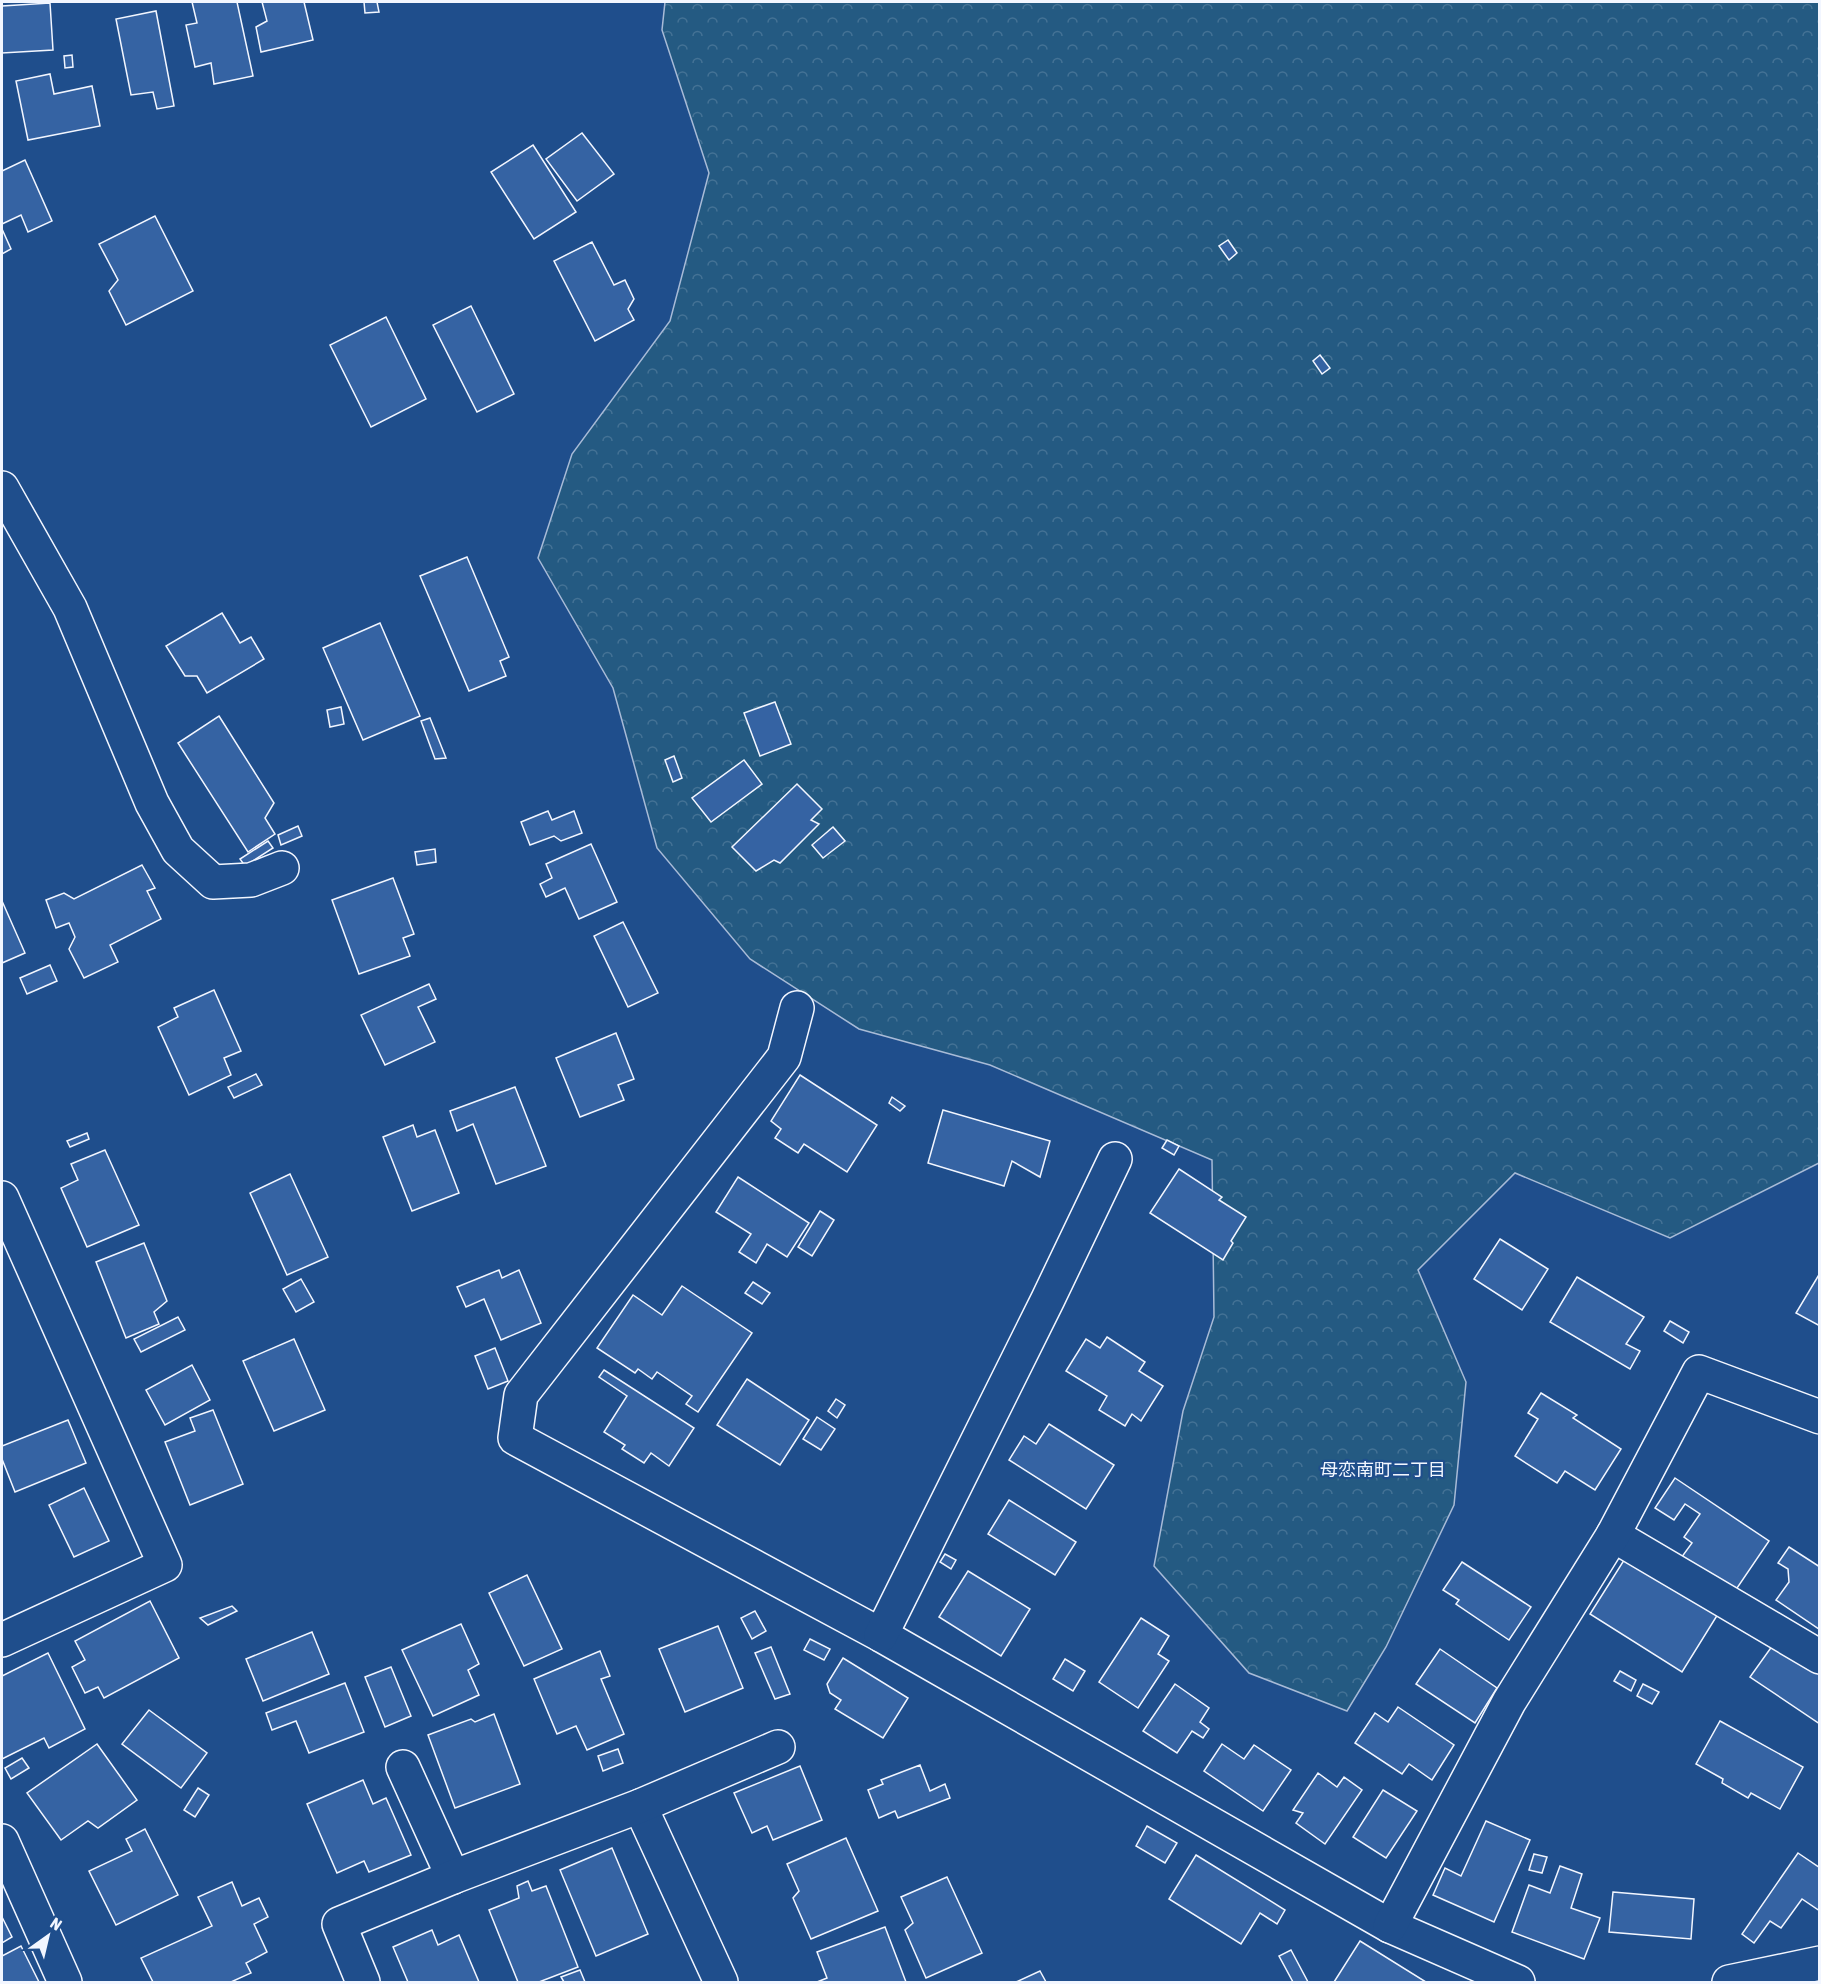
<svg xmlns="http://www.w3.org/2000/svg" width="1821" height="1984" font-family="'Asap Condensed','Noto Sans JP',sans-serif">
<style>
.forest{fill:url(#forest-crowns);stroke:#a8bbd7;stroke-width:1.5}
.building{fill:#3563a3;stroke:#f2f6ff;stroke-width:1.5}
.lines{fill:none;stroke-linecap:round;stroke-linejoin:round}
.minor-casing{stroke:#f2f6ff;stroke-width:36}
.minor{stroke:#1f4e8c;stroke-width:33}
.labels{text-anchor:middle;dominant-baseline:central;stroke-width:4.5;stroke-linejoin:round;paint-order:stroke}
.neighbourhood-label{font-size:18px;fill:#f2f6ff;stroke:#1f4e8c}
</style>
<defs>
<pattern id="forest-crowns" width="20" height="18" patternUnits="userSpaceOnUse" patternTransform="scale(1.5)"><rect width="20" height="18" fill="#245a82"/><path d="M2 6a3 3 0 1 1 6 0M12 15a3 3 0 1 1 6 0" fill="none" stroke="#447295"/></pattern>
</defs>
<rect width="100%" height="100%" fill="#1f4e8c"/>
<polygon class="forest" points="665,2 1819,2 1819,1163 1670,1238 1515,1173 1418,1270 1466,1382 1454,1505 1386,1647 1347,1711 1249,1673 1154,1566 1183,1411 1214,1317 1212,1160 990,1065 859,1029 750,959 657,848 613,688 538,558 572,454 670,321 709,173 662,30"/>
<g class="building">
<polygon points="192,2 237,2 253,76 214,84 211,63 195,67 186,25 197,23"/>
<polygon points="262,2 304,2 313,40 261,52 256,27 267,21"/>
<polygon points="364,2 377,2 379,12 365,13"/>
<polygon points="50,3 53,50 2,53 2,6"/>
<polygon points="156,11 174,106 157,109 153,92 131,95 116,19"/>
<polygon points="72,55 73,67 65,68 64,56"/>
<polygon points="50,74 54,94 92,86 100,126 28,140 16,81"/>
<polygon points="582,133 614,174 577,201 546,159"/>
<polygon points="533,145 576,212 534,239 491,172"/>
<polygon points="25,160 52,221 28,232 21,215 2,224 2,171"/>
<polygon points="155,216 193,291 126,325 109,291 118,280 99,244"/>
<polygon points="2,229 11,249 2,254"/>
<polygon points="1228,240 1237,253 1229,260 1219,246"/>
<polygon points="592,242 614,285 625,280 634,299 628,309 634,320 595,341 554,261"/>
<polygon points="471,306 514,394 477,412 433,325"/>
<polygon points="386,317 426,399 371,427 330,345"/>
<polygon points="1320,355 1330,368 1322,374 1313,361"/>
<polygon points="467,557 509,657 500,661 506,676 469,691 420,576"/>
<polygon points="222,613 240,643 251,637 264,659 207,693 197,676 185,676 166,646"/>
<polygon points="380,623 420,716 363,740 323,648"/>
<polygon points="775,702 791,744 760,756 744,713"/>
<polygon points="341,707 344,724 330,727 327,710"/>
<polygon points="219,716 274,803 265,818 275,834 248,852 178,743"/>
<polygon points="430,718 446,758 435,759 421,721"/>
<polygon points="674,756 682,778 673,782 665,760"/>
<polygon points="744,760 762,784 711,822 692,798"/>
<polygon points="797,784 822,809 811,820 819,824 780,863 774,860 756,871 732,847"/>
<polygon points="548,811 552,820 574,811 582,833 561,841 554,836 530,845 521,822"/>
<polygon points="298,826 302,836 281,845 278,835"/>
<polygon points="833,827 845,841 823,858 812,845"/>
<polygon points="268,841 273,848 245,866 240,859"/>
<polygon points="591,844 617,902 579,919 565,888 546,897 540,884 552,878 546,864"/>
<polygon points="435,849 436,862 417,865 415,852"/>
<polygon points="142,865 155,888 147,891 161,919 110,945 118,962 84,978 69,949 75,937 69,923 56,928 46,900 64,893 74,899"/>
<polygon points="393,878 414,934 403,938 410,956 359,974 332,900"/>
<polygon points="2,901 25,953 2,963"/>
<polygon points="623,922 658,993 628,1007 594,936"/>
<polygon points="50,965 57,981 27,994 20,978"/>
<polygon points="429,984 436,999 418,1007 435,1042 385,1065 361,1015"/>
<polygon points="214,990 241,1051 224,1058 231,1075 189,1095 158,1027 178,1017 174,1008"/>
<polygon points="616,1033 634,1079 618,1085 624,1100 580,1117 556,1058"/>
<polygon points="256,1074 262,1085 234,1098 228,1087"/>
<polygon points="800,1075 877,1125 847,1172 804,1144 798,1153 775,1138 781,1129 771,1121"/>
<polygon points="515,1087 546,1166 496,1184 473,1124 457,1131 450,1111"/>
<polygon points="892,1097 905,1106 900,1111 889,1103"/>
<polygon points="943,1110 1050,1141 1040,1177 1012,1161 1004,1186 928,1163"/>
<polygon points="413,1125 417,1137 435,1130 459,1193 412,1211 383,1137"/>
<polygon points="87,1133 89,1139 70,1147 67,1141"/>
<polygon points="1167,1140 1179,1146 1174,1155 1162,1148"/>
<polygon points="105,1150 139,1225 87,1247 61,1188 78,1180 71,1164"/>
<polygon points="1179,1169 1222,1197 1219,1200 1246,1217 1231,1241 1233,1243 1223,1260 1150,1213"/>
<polygon points="290,1174 328,1257 287,1275 250,1193"/>
<polygon points="738,1177 809,1223 787,1257 767,1244 756,1263 739,1252 751,1234 716,1212"/>
<polygon points="820,1211 834,1220 812,1256 798,1247"/>
<polygon points="1500,1239 1548,1269 1522,1310 1474,1279"/>
<polygon points="144,1243 167,1301 154,1312 159,1324 126,1338 96,1262"/>
<polygon points="499,1270 502,1278 519,1270 541,1323 501,1340 484,1299 466,1307 457,1287"/>
<polygon points="1820,1273 1820,1326 1796,1313"/>
<polygon points="1577,1277 1644,1317 1626,1344 1640,1351 1630,1369 1550,1322"/>
<polygon points="301,1279 314,1302 296,1312 283,1289"/>
<polygon points="753,1282 770,1293 762,1304 745,1293"/>
<polygon points="682,1286 752,1333 698,1412 686,1404 692,1396 657,1372 652,1379 638,1369 635,1373 597,1348 633,1295 662,1315"/>
<polygon points="178,1317 185,1330 141,1352 134,1339"/>
<polygon points="1670,1321 1689,1332 1683,1343 1664,1331"/>
<polygon points="1107,1337 1145,1362 1139,1371 1163,1386 1141,1421 1132,1414 1125,1426 1099,1410 1107,1396 1066,1371 1086,1339 1100,1348"/>
<polygon points="294,1339 325,1410 274,1431 243,1361"/>
<polygon points="495,1348 508,1381 488,1389 475,1356"/>
<polygon points="192,1365 210,1400 165,1425 146,1390"/>
<polygon points="604,1370 694,1428 669,1466 651,1453 644,1463 622,1449 625,1445 604,1432 627,1396 599,1377"/>
<polygon points="747,1379 809,1420 780,1465 717,1425"/>
<polygon points="1541,1393 1577,1415 1573,1418 1621,1449 1595,1490 1565,1471 1557,1483 1515,1456 1538,1419 1528,1413"/>
<polygon points="836,1399 845,1405 837,1418 828,1411"/>
<polygon points="213,1410 243,1484 190,1505 165,1442 195,1431 190,1418"/>
<polygon points="817,1417 835,1429 821,1450 803,1439"/>
<polygon points="68,1420 86,1463 15,1492 2,1459 2,1446"/>
<polygon points="1049,1424 1114,1465 1086,1509 1009,1460 1024,1436 1036,1444"/>
<polygon points="1675,1478 1769,1541 1733,1594 1681,1558 1692,1543 1684,1537 1700,1514 1685,1504 1674,1520 1655,1508"/>
<polygon points="84,1488 109,1541 74,1557 49,1505"/>
<polygon points="1009,1500 1076,1542 1055,1575 988,1534"/>
<polygon points="1789,1547 1820,1567 1819,1629 1776,1600 1789,1582 1788,1569 1778,1563"/>
<polygon points="945,1554 956,1560 951,1569 940,1562"/>
<polygon points="1626,1557 1718,1614 1682,1672 1590,1614"/>
<polygon points="1462,1562 1531,1607 1509,1640 1456,1604 1459,1600 1443,1590"/>
<polygon points="968,1571 1030,1609 1001,1656 939,1617"/>
<polygon points="527,1575 562,1649 524,1666 489,1593"/>
<polygon points="150,1601 179,1658 104,1698 98,1687 85,1693 72,1667 85,1660 75,1641"/>
<polygon points="232,1606 237,1611 208,1625 200,1618"/>
<polygon points="755,1611 766,1631 752,1639 741,1618"/>
<polygon points="1141,1618 1169,1636 1158,1654 1169,1661 1138,1708 1099,1682"/>
<polygon points="461,1624 479,1664 468,1670 479,1695 433,1716 402,1650"/>
<polygon points="718,1626 743,1688 685,1712 659,1649"/>
<polygon points="312,1632 329,1674 263,1701 246,1659"/>
<polygon points="810,1639 830,1649 824,1660 804,1650"/>
<polygon points="1775,1642 1820,1673 1820,1724 1750,1677"/>
<polygon points="771,1647 790,1694 775,1699 755,1653"/>
<polygon points="1440,1649 1497,1688 1475,1723 1416,1684"/>
<polygon points="600,1651 610,1676 601,1679 624,1734 587,1750 576,1726 557,1734 534,1679"/>
<polygon points="48,1653 85,1729 49,1748 44,1738 2,1759 2,1676"/>
<polygon points="843,1658 908,1698 883,1738 835,1709 841,1700 830,1693 827,1684"/>
<polygon points="1065,1659 1085,1671 1073,1691 1053,1679"/>
<polygon points="391,1667 411,1716 385,1727 365,1677"/>
<polygon points="1620,1671 1636,1680 1631,1691 1614,1681"/>
<polygon points="345,1683 364,1732 309,1753 296,1721 272,1730 266,1713"/>
<polygon points="1175,1684 1209,1708 1200,1722 1209,1729 1203,1738 1192,1731 1177,1753 1143,1731"/>
<polygon points="1643,1684 1659,1692 1652,1704 1637,1696"/>
<polygon points="1398,1707 1454,1745 1432,1780 1409,1764 1402,1774 1355,1743 1375,1713 1388,1722"/>
<polygon points="149,1710 207,1753 181,1788 122,1744"/>
<polygon points="494,1714 520,1784 455,1808 428,1735 471,1719 475,1722"/>
<polygon points="1720,1721 1803,1767 1780,1809 1751,1793 1748,1798 1722,1783 1723,1779 1696,1764"/>
<polygon points="97,1744 137,1800 98,1828 88,1821 61,1840 27,1793"/>
<polygon points="1222,1744 1244,1759 1254,1745 1291,1770 1263,1811 1204,1771"/>
<polygon points="618,1749 623,1763 603,1771 598,1756"/>
<polygon points="22,1758 29,1768 11,1779 5,1768"/>
<polygon points="920,1765 930,1791 945,1784 950,1798 898,1818 895,1811 879,1818 868,1790 883,1784 881,1780"/>
<polygon points="800,1766 822,1820 773,1840 767,1826 752,1833 734,1793"/>
<polygon points="1318,1773 1337,1787 1344,1777 1362,1790 1325,1844 1296,1823 1303,1813 1293,1810"/>
<polygon points="363,1780 373,1804 386,1798 411,1855 369,1872 364,1861 337,1873 307,1804"/>
<polygon points="198,1788 209,1795 195,1817 184,1810"/>
<polygon points="1383,1790 1417,1811 1386,1858 1353,1837"/>
<polygon points="1486,1821 1530,1840 1494,1922 1433,1895 1445,1868 1461,1876"/>
<polygon points="1147,1826 1177,1843 1165,1863 1136,1846"/>
<polygon points="145,1829 178,1895 116,1925 89,1871 132,1851 126,1839"/>
<polygon points="846,1838 878,1911 811,1939 793,1898 799,1891 787,1864"/>
<polygon points="612,1848 648,1934 596,1956 560,1870"/>
<polygon points="1798,1853 1820,1868 1820,1911 1802,1899 1781,1928 1770,1921 1754,1943 1742,1934"/>
<polygon points="1534,1854 1547,1857 1542,1873 1529,1870"/>
<polygon points="1196,1855 1285,1910 1277,1924 1260,1913 1241,1944 1169,1899"/>
<polygon points="1560,1866 1582,1874 1571,1908 1600,1918 1584,1959 1512,1932 1529,1885 1550,1893"/>
<polygon points="947,1877 982,1953 926,1978 905,1930 913,1923 901,1897"/>
<polygon points="528,1881 532,1891 546,1886 578,1967 539,1982 518,1982 489,1910 519,1898 517,1886"/>
<polygon points="232,1882 242,1906 259,1898 268,1917 254,1924 267,1952 246,1963 251,1973 231,1982 153,1982 141,1958 212,1926 198,1897"/>
<polygon points="1613,1892 1694,1899 1691,1939 1609,1932"/>
<polygon points="2,1917 12,1937 2,1943"/>
<polygon points="885,1927 906,1982 817,1982 827,1978 817,1952"/>
<polygon points="432,1930 438,1945 459,1935 479,1982 408,1982 393,1947"/>
<polygon points="1360,1941 1426,1982 1334,1982"/>
<polygon points="21,1946 39,1982 2,1982 2,1956"/>
<polygon points="1291,1950 1308,1982 1293,1982 1279,1956"/>
<polygon points="580,1970 585,1982 564,1982 561,1977"/>
<polygon points="1040,1971 1046,1982 1016,1982"/>
</g>
<g class="lines">
<g class="minor-casing">
<g id="minor">
<polyline points="2,488 70,608 152,803 178,850 213,882 251,880 282,868"/>
<polyline points="797,1008 784,1057 521,1395 515,1438 881,1635 1390,1926 1518,1982"/>
<polyline points="2,1198 165,1565 2,1640"/>
<polyline points="1613,1535 1820,1657"/>
<polyline points="881,1635 1048,1299 1115,1159"/>
<polyline points="403,1767 453,1877"/>
<polyline points="640,1806 721,1982"/>
<polyline points="2,1841 65,1982"/>
<polyline points="1390,1926 1509,1702 1613,1535 1699,1372 1820,1417"/>
<polyline points="363,1982 339,1924 453,1877 640,1806 778,1747"/>
<polyline points="1729,1982 1820,1963"/>
</g>
</g>
<use href="#minor" class="minor"/>
</g>
<g class="labels">
<g class="neighbourhood-label">
<text x="1383" y="1469">母恋南町二丁目</text>
</g>
</g>
<rect width="1821" height="1984" fill="none" stroke="#f2f6ff" stroke-width="6"/>
<g transform="translate(48 1936) rotate(34)" stroke="#1f4e8c" stroke-width="4.5" paint-order="stroke">
<path d="M0-4.5L10 22L0 15L-10 22Z" fill="#f2f6ff"/>
<text y="-9" font-size="16" font-weight="bold" text-anchor="middle" fill="#f2f6ff">N</text>
</g>
</svg>
